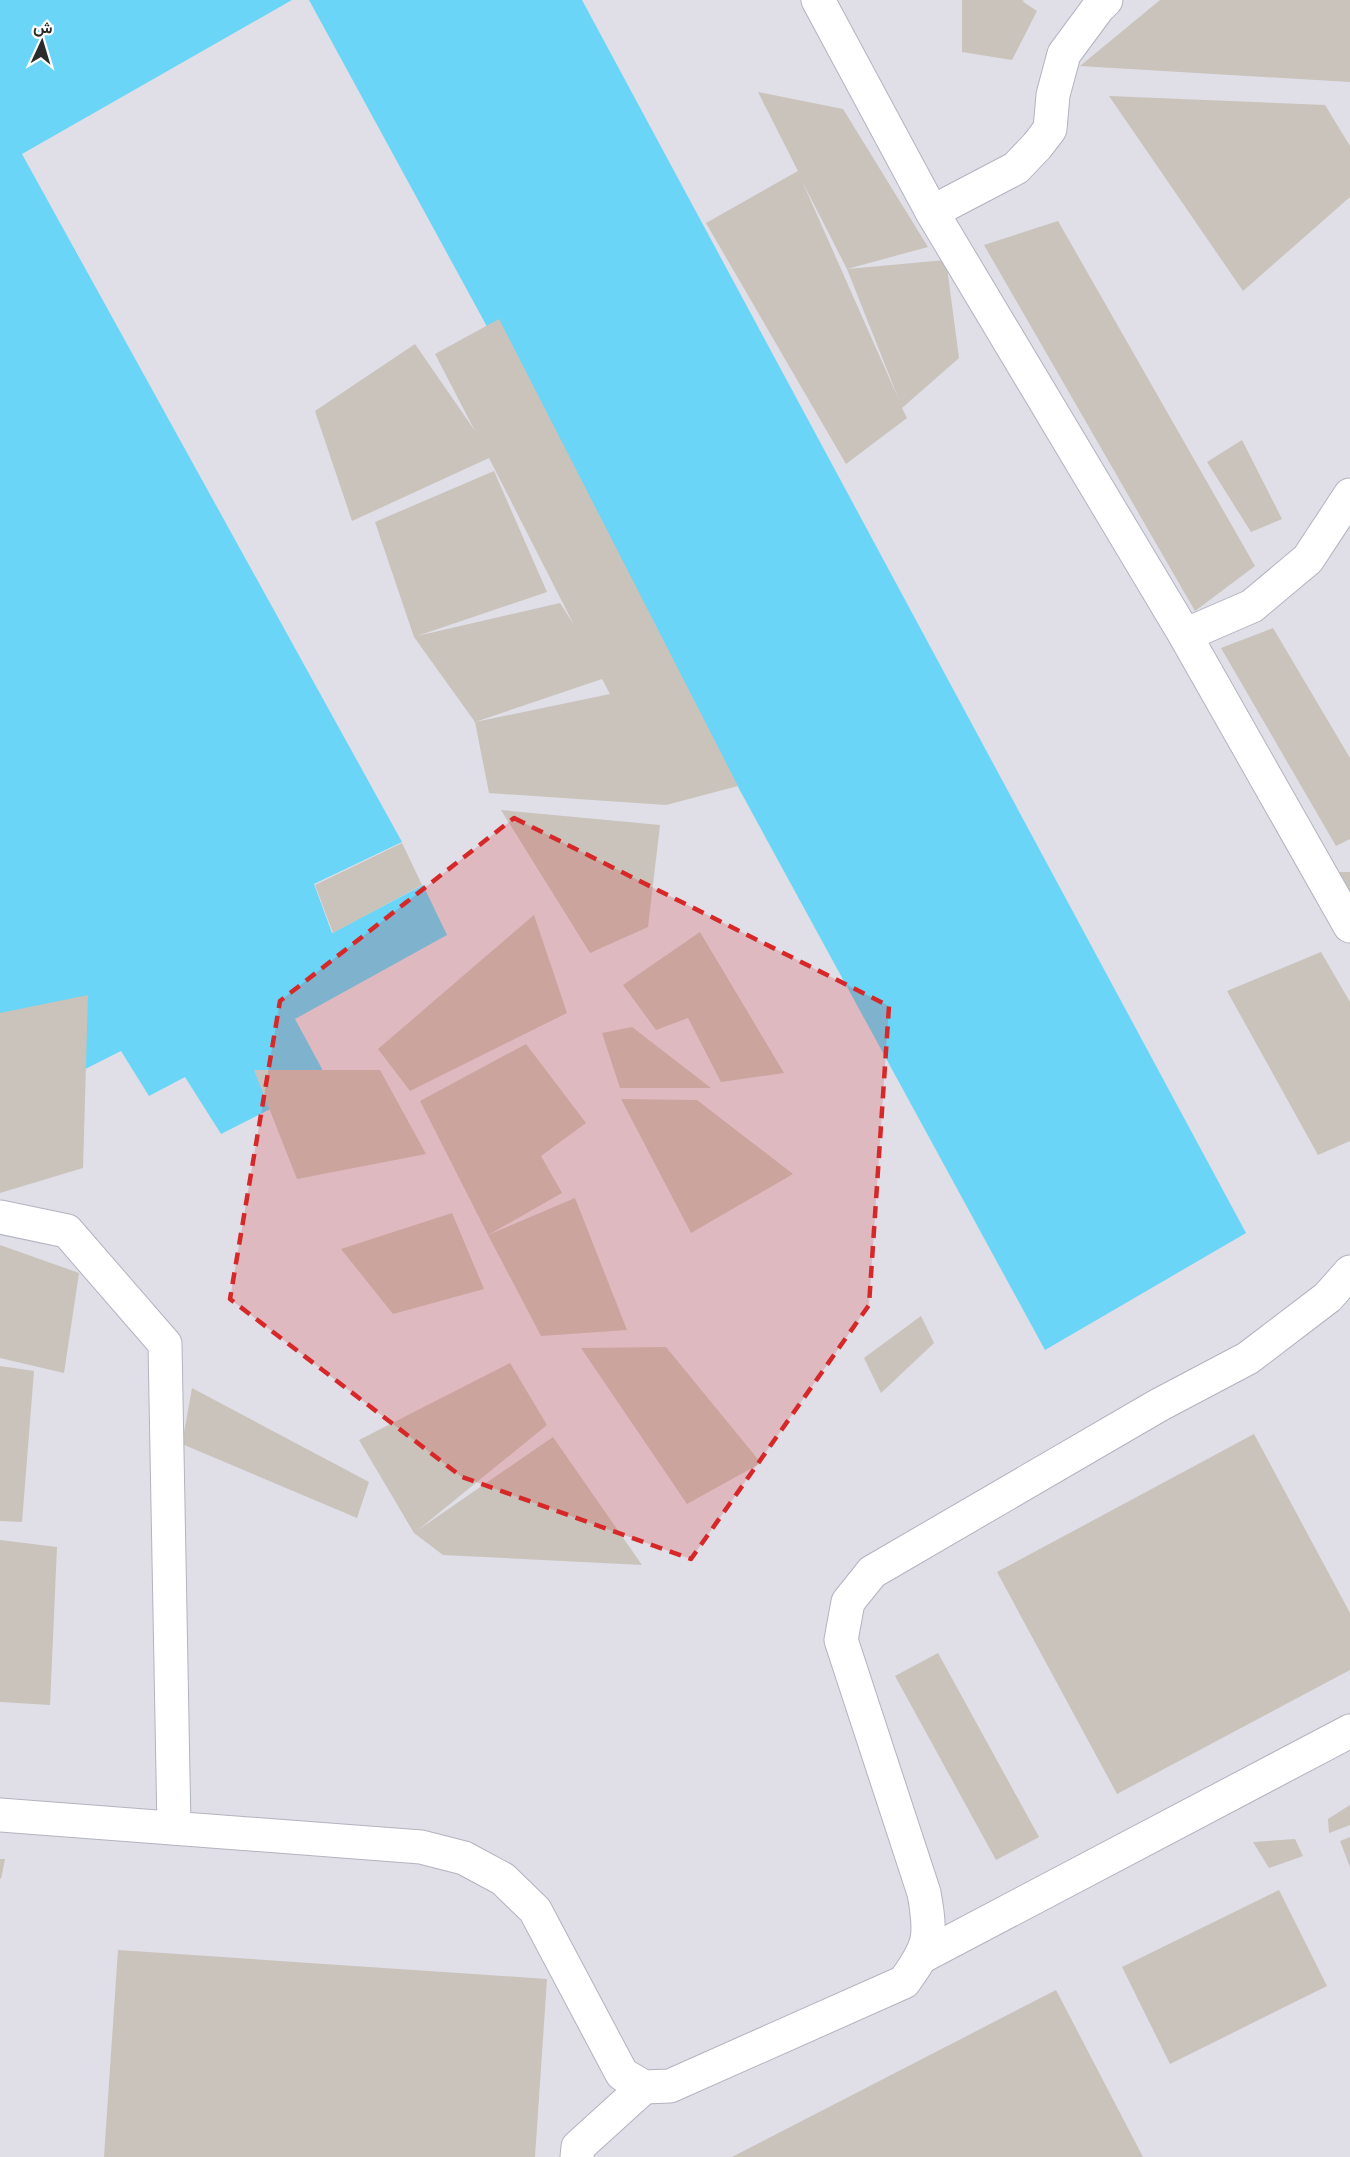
<svg xmlns="http://www.w3.org/2000/svg" width="1350" height="2157" font-family="'Exo 2',Vazirmatn,sans-serif">
<style>
.industrial{fill:#e0dee6}
.water{fill:#6ad5f6}
.building{fill:#c9c3bc;fill-rule:evenodd}
.lines{fill:none;stroke-linecap:round;stroke-linejoin:round}
.minor-casing{stroke:#b1b4c0;stroke-width:35}
.minor{stroke:#fff;stroke-width:33}
.marked{fill:#d62828;fill-opacity:0.2;stroke:#d62828;stroke-width:4.5;stroke-dasharray:12 8;stroke-linejoin:round}
</style>
<rect width="100%" height="100%" fill="#eee6dd"/>
<polygon class="industrial" points="292,0 1350,0 1350,2157 0,2157 0,1112 121,1051 185,1076 221,1134 294,1019 423,886 332,934 314,884 401,842 22,154"/>
<g class="water">
<polygon points="0,0 292,0 22,154 402,842 314,884 332,933 423,885 447,935 295,1019 328,1080 221,1134 185,1077 149,1096 121,1051 0,1112"/>
<polygon points="309,0 582,0 1246,1233 1045,1350"/>
</g>
<g class="building">
<polygon points="962,0 1025,0 1022,1 1037,11 1012,60 962,52"/>
<polygon points="1160,0 1350,0 1350,82 1080,66"/>
<polygon points="758,92 843,109 928,247 847,269 802,181 899,400 847,269 946,260 959,358 902,408 907,418 846,464 706,223 798,171"/>
<polygon points="1109,96 1325,105 1350,146 1350,197 1243,291"/>
<polygon points="1058,221 1255,566 1195,611 984,245"/>
<path d="M499,319L738,786L666,805L489,793L475,722L414,637L375,522L494,471L547,592L417,636L560,603L574,625L489,458L352,521L315,411L415,344L475,431L435,354ZM602,679L610,694L475,722Z"/>
<polygon points="1242,440 1282,519 1251,532 1207,462"/>
<polygon points="1273,628 1350,758 1350,839 1336,846 1221,648"/>
<polygon points="501,810 660,825 648,927 590,953"/>
<polygon points="402,843 422,885 333,933 315,885"/>
<polygon points="1335,872 1350,872 1350,894"/>
<polygon points="534,915 567,1013 410,1091 378,1049"/>
<polygon points="700,932 784,1073 721,1082 688,1018 656,1030 623,985"/>
<polygon points="1321,952 1350,1002 1350,1141 1318,1155 1227,991"/>
<polygon points="88,995 83,1168 0,1193 0,1013"/>
<polygon points="632,1027 711,1088 620,1088 602,1033"/>
<polygon points="526,1044 586,1123 541,1156 562,1193 488,1235 420,1101"/>
<polygon points="254,1070 380,1070 426,1154 297,1179"/>
<polygon points="621,1099 697,1100 793,1174 691,1233"/>
<polygon points="575,1198 627,1330 541,1336 488,1235"/>
<polygon points="452,1213 484,1289 393,1314 341,1249"/>
<polygon points="0,1245 79,1273 64,1373 0,1358"/>
<polygon points="921,1316 934,1343 881,1393 864,1358"/>
<polygon points="666,1347 761,1463 687,1504 581,1348"/>
<polygon points="510,1363 547,1425 418,1530 553,1437 642,1565 443,1555 414,1533 359,1440"/>
<polygon points="0,1366 34,1371 22,1522 0,1521"/>
<polygon points="192,1388 369,1482 357,1518 182,1444"/>
<polygon points="1254,1434 1350,1613 1350,1670 1117,1794 997,1572"/>
<polygon points="0,1540 57,1547 50,1705 0,1702"/>
<polygon points="938,1653 1039,1837 996,1860 895,1676"/>
<polygon points="1350,1805 1350,1825 1329,1833 1328,1819"/>
<polygon points="1350,1837 1350,1867 1340,1841"/>
<polygon points="1295,1839 1303,1856 1269,1868 1253,1842"/>
<polygon points="0,1859 5,1859 1,1879 0,1878"/>
<polygon points="1279,1890 1327,1986 1170,2064 1122,1967"/>
<polygon points="118,1950 547,1979 535,2157 104,2157"/>
<polygon points="1056,1990 1143,2157 732,2157"/>
</g>
<g class="lines">
<g class="minor-casing">
<g id="minor">
<polyline points="818,0 932,212 1185,635 1350,926"/>
<polyline points="932,212 1016,168 1037,146 1050,129 1053,95 1064,54 1098,8 1106,0"/>
<polyline points="1185,635 1252,606 1308,559 1350,495"/>
<polyline points="0,1217 67,1231 165,1344 174,1828"/>
<path d="M0,1815L421,1847L464,1858L503,1879L535,1910L622,2074L644,2087L670,2086L904,1982C930,1946 932,1937 924,1893L841,1640L848,1602L872,1572L1159,1405L1248,1358L1328,1297L1350,1272"/>
<polyline points="923,1956 1350,1731"/>
<polyline points="577,2157 578,2147 644,2087"/>
</g>
</g>
<use href="#minor" class="minor"/>
</g>
<path class="marked" d="M514,818L889,1006L869,1305L691,1559L462,1477L230,1299L280,1001Z"/>
<g transform="translate(42 42) rotate(4)" stroke="#ffffff" stroke-width="4.5" paint-order="stroke">
<path d="M0-4.5L10 22L0 15L-10 22Z" fill="#2b2b2b"/>
<text y="-9" font-size="16" font-weight="bold" text-anchor="middle" fill="#2b2b2b">ش</text>
</g>
</svg>
